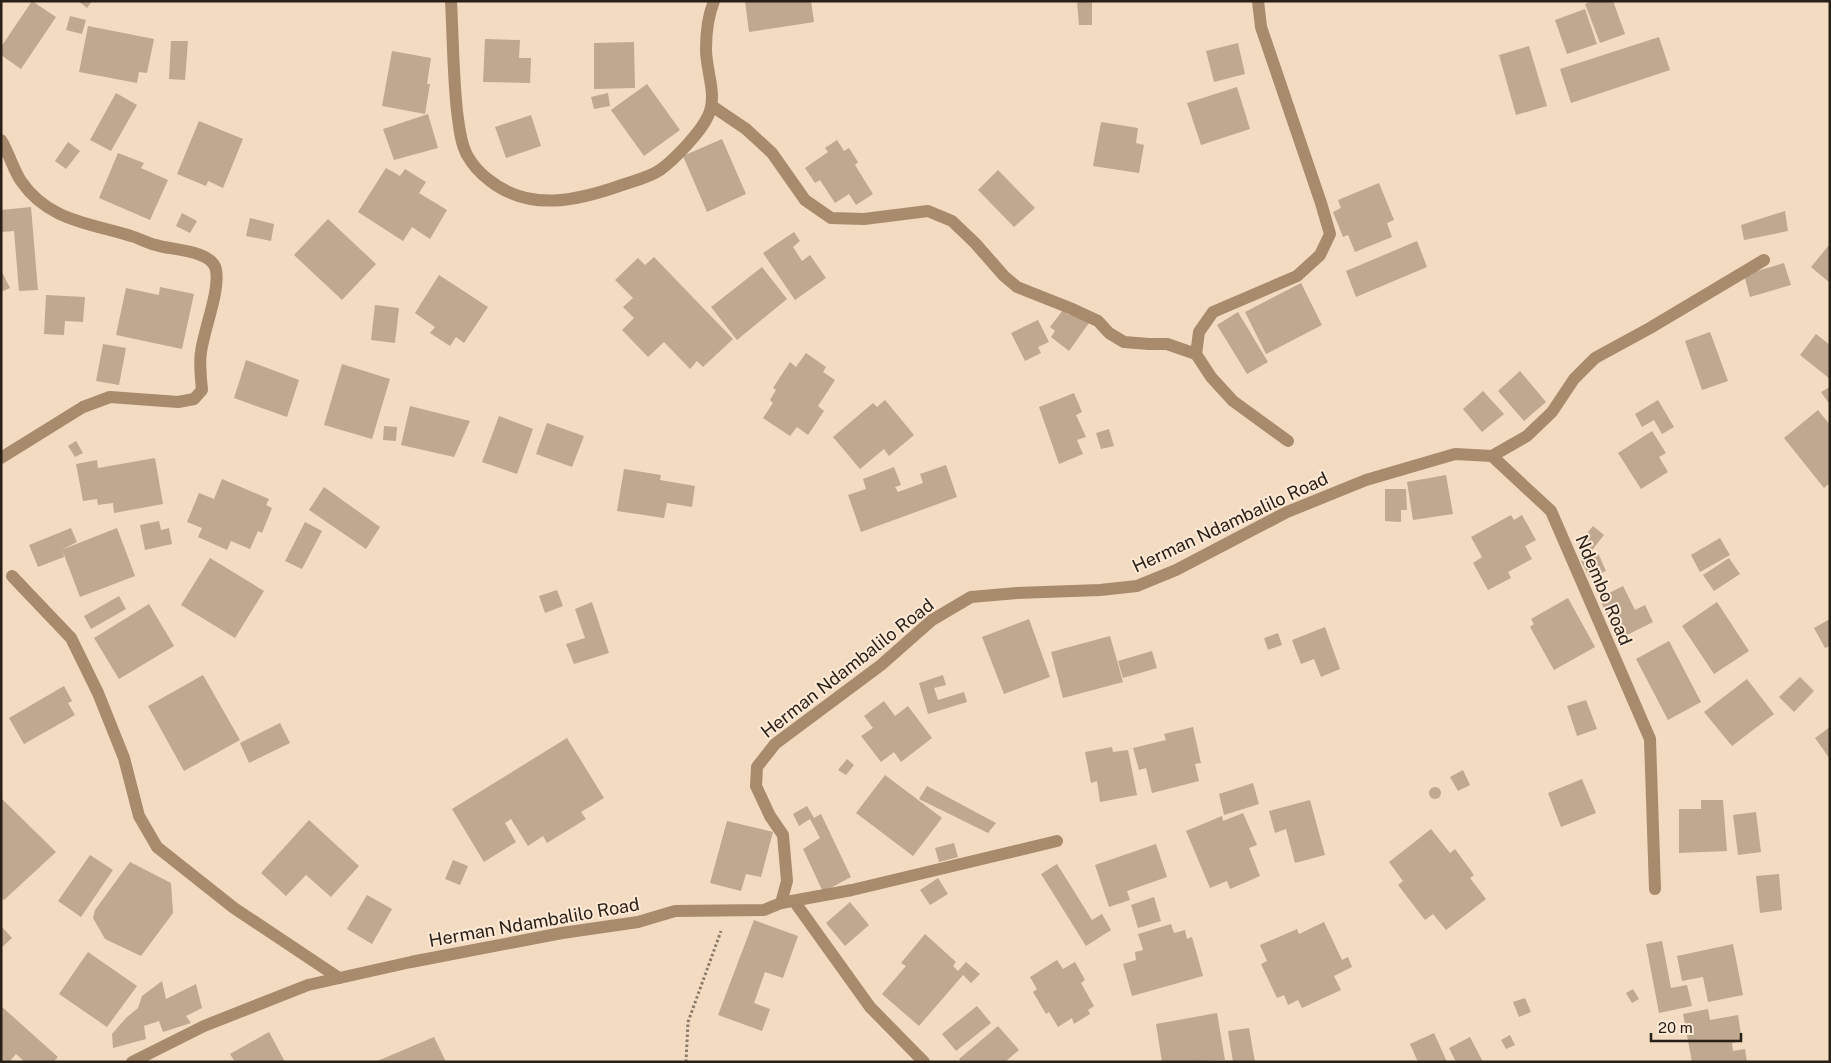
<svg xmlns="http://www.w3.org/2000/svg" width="1831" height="1063" font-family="'Public Sans',sans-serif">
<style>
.building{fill:#bfa790}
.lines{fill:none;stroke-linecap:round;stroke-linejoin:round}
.path{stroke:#8a7a69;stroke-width:3;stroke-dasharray:2.5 2.5;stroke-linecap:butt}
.minor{stroke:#a88a6c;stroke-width:12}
.labels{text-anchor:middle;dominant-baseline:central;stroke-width:4;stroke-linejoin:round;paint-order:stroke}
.street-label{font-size:18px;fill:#281f16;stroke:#fde9d5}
</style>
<rect width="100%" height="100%" fill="#f3dbc2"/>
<g class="building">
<polygon points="32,1 56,17 21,69 1,55 1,47"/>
<polygon points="78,1 92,1 87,8"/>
<polygon points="745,1 811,1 814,22 749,32"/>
<polygon points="1077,1 1092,1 1092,25 1079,25"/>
<polygon points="1592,1 1613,1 1625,34 1600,43 1585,4"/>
<polygon points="1585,9 1597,44 1567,54 1555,20"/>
<polygon points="70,16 86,20 82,34 66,30"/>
<polygon points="88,26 154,39 147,73 139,72 137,83 79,72"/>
<polygon points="1659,37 1670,70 1571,103 1560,69"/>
<polygon points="485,39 520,40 519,58 531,58 530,83 483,82"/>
<polygon points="171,41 188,41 185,80 169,79"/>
<polygon points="634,42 635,88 594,89 594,43"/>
<polygon points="1238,43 1245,74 1214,82 1206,51"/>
<polygon points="1529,46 1547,106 1516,115 1499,55"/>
<polygon points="392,51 431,58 427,84 430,84 425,114 382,106"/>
<polygon points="647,84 680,130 644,156 611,110"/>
<polygon points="1237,87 1250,129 1201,145 1187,103"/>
<polygon points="116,93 137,105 111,151 90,140"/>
<polygon points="608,93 610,106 594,109 591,97"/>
<polygon points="428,114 438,148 394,160 383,129"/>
<polygon points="531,115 541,146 506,158 495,127"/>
<polygon points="199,121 243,139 223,188 208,181 206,186 177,174"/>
<polygon points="1101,122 1138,128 1136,143 1144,145 1139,173 1093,166"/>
<polygon points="722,139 746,194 707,212 683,156"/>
<polygon points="837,140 844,151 849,148 858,162 855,165 873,194 856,205 849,194 835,203 820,180 815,183 805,168 828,152 825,148"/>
<polygon points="68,142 80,151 66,169 55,161"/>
<polygon points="118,153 144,163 141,168 168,180 150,220 99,198"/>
<polygon points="386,168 400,176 405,169 426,182 419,193 447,210 430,239 412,227 403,241 358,212"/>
<polygon points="998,170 1035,208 1014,227 978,190"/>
<polygon points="1379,183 1394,220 1387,223 1392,237 1355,252 1348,235 1343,237 1333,212 1341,208 1338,200"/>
<polygon points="31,207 38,290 19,291 14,231 1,232 1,210"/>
<polygon points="1785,211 1788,231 1744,240 1741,225"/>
<polygon points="182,213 197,221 190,233 176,226"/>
<polygon points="250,218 274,224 271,241 246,236"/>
<polygon points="328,219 376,264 342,300 294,255"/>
<polygon points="794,232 800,241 793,247 802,261 810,255 826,278 795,300 763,253"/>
<polygon points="1417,241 1427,267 1356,297 1346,271"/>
<polygon points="1830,244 1830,283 1811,267"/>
<polygon points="654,257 733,339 703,367 697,361 690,369 664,342 648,357 622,330 634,318 623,307 633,298 615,280 638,258 645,265"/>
<polygon points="1784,263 1791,285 1750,297 1744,275"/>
<polygon points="762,267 787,299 737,340 711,307"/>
<polygon points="1,270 10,288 1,292"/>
<polygon points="439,275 488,307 464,343 456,337 450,346 430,333 435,327 415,313"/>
<polygon points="1301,283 1322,325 1266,354 1245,312"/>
<polygon points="160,287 194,294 182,349 116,335 126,288 159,295"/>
<polygon points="46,295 85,297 83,322 65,321 64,335 44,334"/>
<polygon points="375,305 399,308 395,343 371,340"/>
<polygon points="1063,310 1069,315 1072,310 1089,323 1069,351 1051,337 1055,331 1050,327"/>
<polygon points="1238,312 1268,362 1247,374 1217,325"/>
<polygon points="1038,320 1049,342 1038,347 1041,353 1025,361 1011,333"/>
<polygon points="1710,332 1728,381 1702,390 1685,341"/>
<polygon points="1816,334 1830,345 1830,379 1800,355"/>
<polygon points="103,344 126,348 119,385 96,381"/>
<polygon points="806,353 826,367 823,372 835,380 818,406 824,411 808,435 797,427 790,436 763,418 773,403 770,400 776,390 773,388 790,362 796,367"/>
<polygon points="246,360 299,380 287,417 234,398"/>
<polygon points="342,364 390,379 372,439 324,425"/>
<polygon points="1520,371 1546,402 1524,421 1498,391"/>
<polygon points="1830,387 1830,405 1821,392"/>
<polygon points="1483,391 1504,414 1482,432 1463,409"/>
<polygon points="1074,393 1082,412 1076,415 1086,437 1077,440 1083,454 1059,464 1039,407"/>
<polygon points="885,400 914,435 889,456 884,449 860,469 833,437 873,403 877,407"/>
<polygon points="1658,400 1674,427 1662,434 1654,420 1642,427 1635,414"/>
<polygon points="410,406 470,421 454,457 401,445"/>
<polygon points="1818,410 1830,425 1830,483 1824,488 1784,438"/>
<polygon points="499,416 533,429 517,474 482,462"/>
<polygon points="547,423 584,436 572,467 536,454"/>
<polygon points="384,426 397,427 396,441 383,440"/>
<polygon points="1109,429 1114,446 1101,449 1096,433"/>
<polygon points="1652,431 1666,453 1659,457 1668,472 1641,489 1618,453"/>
<polygon points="76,441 83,453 75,457 68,446"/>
<polygon points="155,458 163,504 114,513 113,503 98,505 97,499 83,501 76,464 97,460 98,468"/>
<polygon points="946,465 957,497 861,532 848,495 866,489 863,479 894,467 901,485 895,487 898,492 923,483 920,474"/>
<polygon points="624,469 661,475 660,480 695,486 692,507 667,503 664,518 617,511"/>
<polygon points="1446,475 1453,514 1413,520 1407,482"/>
<polygon points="222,479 269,499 266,505 272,508 262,533 258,531 250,549 231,541 227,550 198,537 202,528 187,522 199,493 214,499"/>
<polygon points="324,487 380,527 366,549 309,510"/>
<polygon points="1385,489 1406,489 1407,510 1401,510 1401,522 1385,521"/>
<polygon points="1511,515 1514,520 1522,515 1536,540 1525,546 1532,559 1508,572 1511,578 1488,590 1473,563 1482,557 1471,537"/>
<polygon points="159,521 161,530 169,528 172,544 145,550 140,525"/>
<polygon points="305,522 322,531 302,569 285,561"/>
<polygon points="1593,526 1604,535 1589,554 1578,544"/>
<polygon points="71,528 77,542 61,550 117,528 135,576 80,597 63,552 64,557 38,567 29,545"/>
<polygon points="1720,538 1730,555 1700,572 1691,555"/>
<polygon points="1598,553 1606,571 1590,578 1581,561"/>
<polygon points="210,558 264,591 235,638 181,605"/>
<polygon points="1729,558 1740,574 1714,591 1703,575"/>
<polygon points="1623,586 1635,610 1645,605 1653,622 1619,639 1599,598"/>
<polygon points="557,590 563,606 545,613 539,596"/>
<polygon points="119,596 126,609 91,629 84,616"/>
<polygon points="1568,598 1595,647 1554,670 1530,627 1534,624 1531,619"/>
<polygon points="592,602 609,653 574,664 566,644 585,638 575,609"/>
<polygon points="1717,602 1749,651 1714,674 1682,626"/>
<polygon points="149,604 174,646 119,679 94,638"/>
<polygon points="1029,619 1050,677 1004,694 982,637"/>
<polygon points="1830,619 1830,646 1825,648 1814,628"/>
<polygon points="1325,627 1340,669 1321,677 1314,659 1301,664 1292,640"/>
<polygon points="1278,633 1282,645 1268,650 1264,638"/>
<polygon points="1110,636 1123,682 1063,698 1051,652"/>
<polygon points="1669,641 1701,702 1668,720 1636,659"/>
<polygon points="1152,651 1157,668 1123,678 1118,661"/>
<polygon points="203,675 240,740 184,771 148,706"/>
<polygon points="943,675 946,685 934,688 938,700 964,692 967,702 928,714 919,683"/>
<polygon points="1800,677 1814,691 1794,712 1779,697"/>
<polygon points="1747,679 1774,714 1732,746 1704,712"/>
<polygon points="64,686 72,701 68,703 75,715 24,744 9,718"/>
<polygon points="1586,700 1597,729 1577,736 1567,706"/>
<polygon points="884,701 895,716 908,706 932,738 901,762 894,752 881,762 861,736 873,728 864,716"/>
<polygon points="280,723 290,743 249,763 240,743"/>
<polygon points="1193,727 1201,763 1195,764 1199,781 1152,793 1146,768 1139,770 1133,748 1166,740 1164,734"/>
<polygon points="1830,727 1830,759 1815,738"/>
<polygon points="567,738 604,798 581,812 586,819 547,843 543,836 528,846 511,819 505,823 516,842 484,862 452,809"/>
<polygon points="1112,747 1113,752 1128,750 1137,795 1100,802 1097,781 1091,783 1085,752"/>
<polygon points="847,759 854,765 846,775 838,770"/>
<polygon points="1463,770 1470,785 1458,791 1450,777"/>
<polygon points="885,775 942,818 913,856 856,813"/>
<polygon points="1582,779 1596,813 1561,827 1548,793"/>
<polygon points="1253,783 1259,804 1224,815 1219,794"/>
<polygon points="927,786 996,823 988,833 919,799"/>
<circle cx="1435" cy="793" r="6"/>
<polygon points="1,798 56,852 4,900 1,897"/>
<polygon points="1310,800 1325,855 1295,863 1286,829 1275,833 1269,811"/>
<polygon points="1701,800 1723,800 1727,851 1679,853 1679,809 1701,809"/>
<polygon points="807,806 814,818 821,814 851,877 823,892 803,849 820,838 810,819 799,826 793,814"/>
<polygon points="1756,812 1761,852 1738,855 1733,815"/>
<polygon points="1243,813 1257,845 1249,848 1260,876 1230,889 1227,881 1210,888 1186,831 1222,816 1223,821"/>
<polygon points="309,820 359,866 331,897 306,875 286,896 261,873"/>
<polygon points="727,821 773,832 761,877 746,874 741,891 710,883"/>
<polygon points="1431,829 1450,853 1455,849 1474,875 1470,878 1486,899 1446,930 1433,914 1425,920 1398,885 1403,881 1389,862"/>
<polygon points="954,843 958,857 939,862 935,848"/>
<polygon points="1156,844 1167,877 1127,891 1130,900 1109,907 1095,865"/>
<polygon points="90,855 113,870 81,917 58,901"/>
<polygon points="453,860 468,866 460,885 445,879"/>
<polygon points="130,862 171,883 173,913 141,956 105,939 93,918 95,910"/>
<polygon points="1057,864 1092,920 1102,914 1111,930 1086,946 1041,874"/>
<polygon points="1779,874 1782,910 1760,913 1756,876"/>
<polygon points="938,878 948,894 930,905 920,890"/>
<polygon points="367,895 392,909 372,944 347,929"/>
<polygon points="1154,897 1161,921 1138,928 1131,905"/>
<polygon points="850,902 869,925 845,946 826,923"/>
<polygon points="754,920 798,936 783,978 765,972 754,1003 770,1009 762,1031 718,1015"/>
<polygon points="1324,922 1342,960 1348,957 1352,967 1334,976 1341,990 1302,1008 1298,1000 1288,1005 1284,995 1277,998 1261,964 1267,961 1260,945 1297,929 1299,934"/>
<polygon points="1171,924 1174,933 1185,930 1187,939 1192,937 1203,976 1132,996 1123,964 1136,960 1135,952 1143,950 1138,934"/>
<polygon points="1,926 12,938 1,948"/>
<polygon points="925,934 956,962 953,966 958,971 966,962 980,974 971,983 963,975 919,1026 882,994 906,966 901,963"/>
<polygon points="1662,941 1671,988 1687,985 1692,1006 1659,1013 1646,944"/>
<polygon points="1733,944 1743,995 1708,1002 1703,977 1682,981 1677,956"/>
<polygon points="88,952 137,986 107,1027 59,994"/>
<polygon points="1057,960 1063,969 1075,962 1085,980 1081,983 1094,1006 1088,1010 1090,1014 1074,1024 1072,1018 1058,1027 1049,1012 1046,1014 1033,992 1037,989 1030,977"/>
<polygon points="162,981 166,999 196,984 202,1008 186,1016 191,1023 163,1032 159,1021 144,1026 146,1039 113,1048 112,1034 126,1018 138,1008 142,996"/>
<polygon points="1633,989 1639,999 1632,1003 1626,993"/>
<polygon points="1525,998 1531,1012 1519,1017 1513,1002"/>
<polygon points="1,1006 58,1057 53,1062 25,1062 16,1054 9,1062 1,1062"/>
<polygon points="977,1006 991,1023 956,1051 942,1034"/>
<polygon points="1708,1009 1710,1020 1738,1015 1742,1041 1732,1043 1733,1051 1745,1049 1747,1062 1692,1062 1683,1014"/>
<polygon points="1217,1013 1225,1060 1162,1062 1156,1024"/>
<polygon points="998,1026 1019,1050 1005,1062 961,1062 959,1059"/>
<polygon points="1249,1028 1255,1062 1233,1062 1228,1031"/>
<polygon points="269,1032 285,1062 235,1062 230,1054"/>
<polygon points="1434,1033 1447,1062 1418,1062 1410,1044"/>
<polygon points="1510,1035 1515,1045 1506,1049 1501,1040"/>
<polygon points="434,1037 446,1062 375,1062"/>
<polygon points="1470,1037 1483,1062 1456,1062 1449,1048"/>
</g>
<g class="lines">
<polyline class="path" points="686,1062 688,1022 721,931"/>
<g class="minor">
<path d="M451,1C453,38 453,74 457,111C459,125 460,142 467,155C472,164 481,174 489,180C529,212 577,201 622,185C634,181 650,177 660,170C674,160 701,132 708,116C718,95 706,72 706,49C706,34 708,16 714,1"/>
<polyline points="712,106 746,129 772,153 805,200 831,218 864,219 928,211 952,221 975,243 1004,276 1017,287 1070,308 1098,321 1109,333 1124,342 1149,344 1167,344 1196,354"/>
<path d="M1,140C9,153 13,169 21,181C48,221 90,223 131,236C139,238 147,243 156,245C170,250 213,250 216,270C220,291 204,329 201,352C199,364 201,378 202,390L194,399L178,402L110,397L83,407L1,458"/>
<polyline points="1196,354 1199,332 1213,312 1297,276 1320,255 1330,234 1321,203 1261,27 1258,1"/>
<polyline points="1196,354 1211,377 1233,401 1288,441"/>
<polyline points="1492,456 1527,436 1552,412 1574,379 1595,358 1650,328 1764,260"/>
<polyline points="12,576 71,638 98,693 124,758 139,816 157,847 234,908 339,978"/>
<polyline points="794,901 870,1007 924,1062"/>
<polyline points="781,903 852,890 1057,841"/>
<polyline points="132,1062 204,1026 308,985 411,962 562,933 638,922 675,911 764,910 781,903 787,881 783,835 770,816 756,786 757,767 775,744 881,665 932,620 971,597 1017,593 1100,590 1137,586 1176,570 1287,512 1366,480 1455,454 1492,456 1551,511 1650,739 1655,889"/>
</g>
</g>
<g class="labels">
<g class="street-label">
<text transform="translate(1230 522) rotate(-25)">Herman Ndambalilo Road</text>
<text transform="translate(1604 590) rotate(67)">Ndembo Road</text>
<text transform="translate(847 668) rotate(-38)">Herman Ndambalilo Road</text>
<text transform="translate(534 922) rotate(-10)">Herman Ndambalilo Road</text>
</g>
</g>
<rect width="1831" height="1063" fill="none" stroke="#281f16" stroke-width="5"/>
<path d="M1651 1033v8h90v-8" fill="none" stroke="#281f16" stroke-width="2.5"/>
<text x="1658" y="1033" font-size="15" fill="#281f16" stroke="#fde9d5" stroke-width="4" paint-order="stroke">20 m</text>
</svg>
